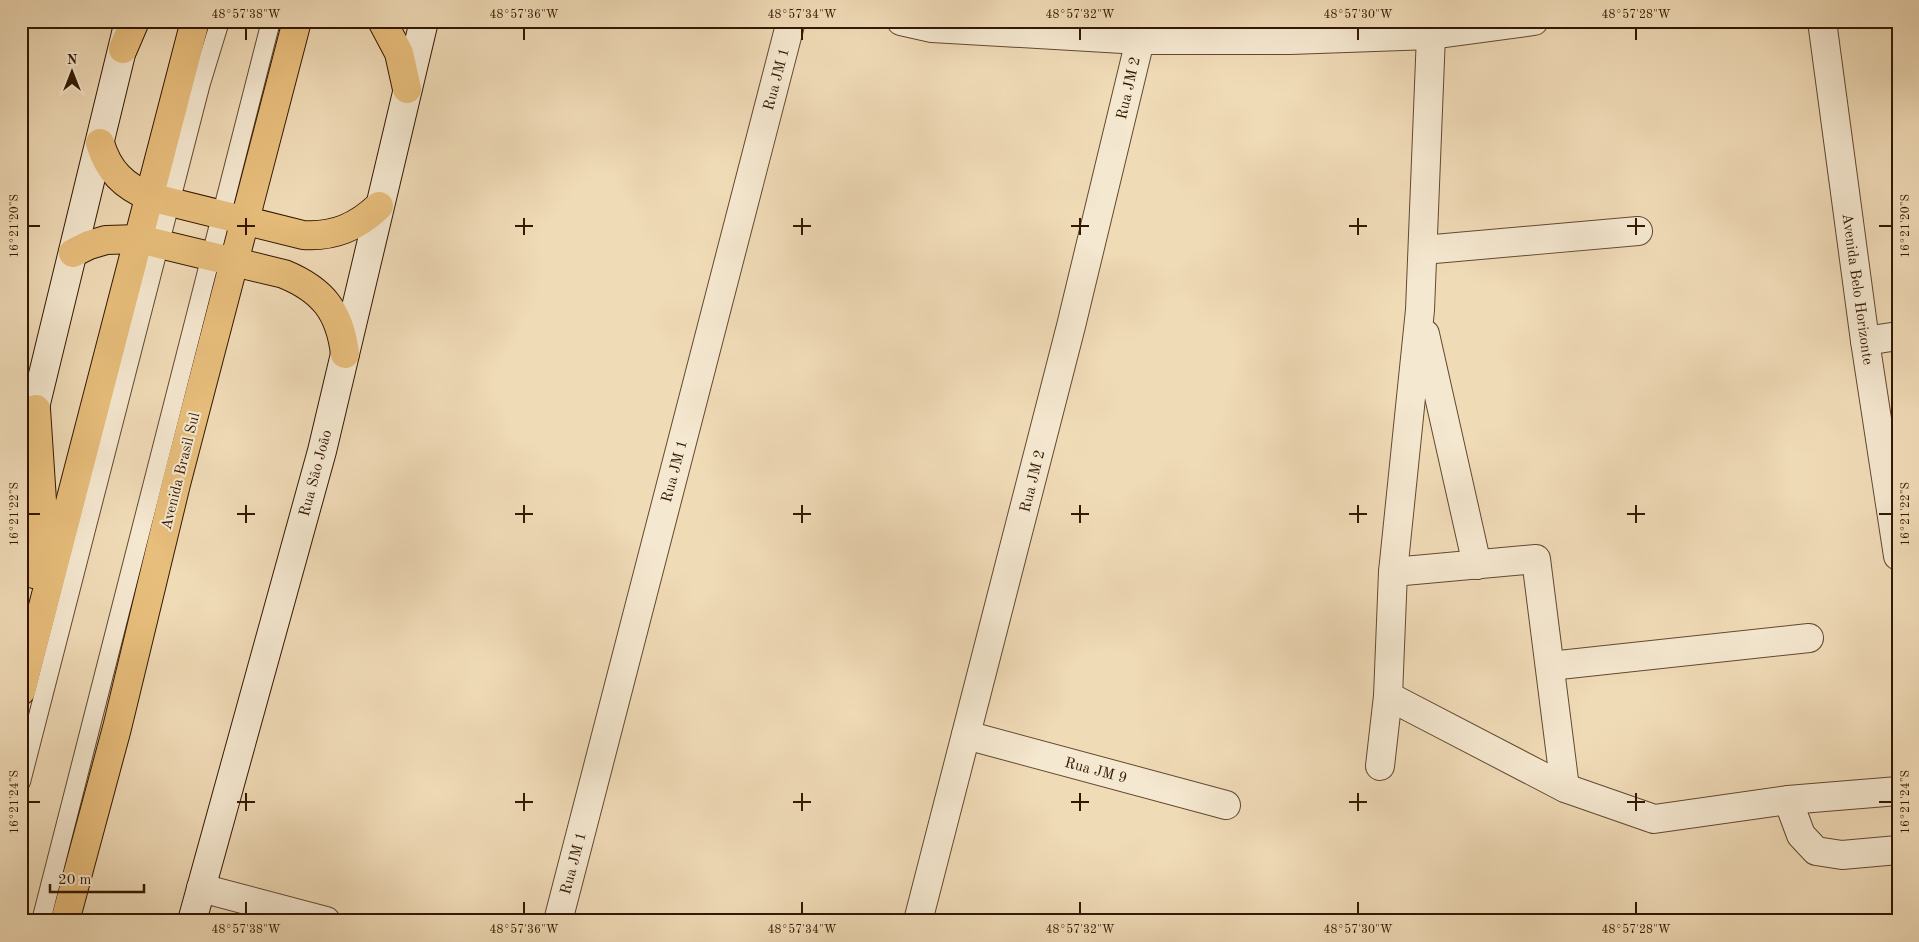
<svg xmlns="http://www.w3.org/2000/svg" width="1919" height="942" viewBox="0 0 1919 942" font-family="'Old Standard TT',serif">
<rect width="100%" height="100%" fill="#f0dbb7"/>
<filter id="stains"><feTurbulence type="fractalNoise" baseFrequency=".004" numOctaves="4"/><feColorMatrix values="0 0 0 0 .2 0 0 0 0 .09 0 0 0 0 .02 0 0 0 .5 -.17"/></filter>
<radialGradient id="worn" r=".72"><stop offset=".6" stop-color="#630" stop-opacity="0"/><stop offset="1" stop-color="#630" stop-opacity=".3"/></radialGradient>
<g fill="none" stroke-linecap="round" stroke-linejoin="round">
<g stroke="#62492e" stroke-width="20">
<g id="lane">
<polyline points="21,782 201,83 220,21"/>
<polyline points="41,921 271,21"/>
</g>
</g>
<g stroke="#62492e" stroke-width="30">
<g id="street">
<polyline points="901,21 932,28 1140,40 1290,40 1431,35 1534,21"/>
<polyline points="1822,21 1865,341 1898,556"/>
<polyline points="1423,250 1638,231"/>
<polyline points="1425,334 1477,565"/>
<polyline points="1865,341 1898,336"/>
<polyline points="1393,572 1536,559 1565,788"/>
<polyline points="1550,666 1809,638"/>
<polyline points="1388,696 1565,788 1654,819 1788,800 1898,791"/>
<polyline points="966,735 1226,805"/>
<polyline points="1380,766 1388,696 1393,572 1420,310 1431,35"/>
<polyline points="1788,800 1801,835 1816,851 1842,855 1898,850"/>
<polyline points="201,888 326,921"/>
<polyline points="558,921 791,21"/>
<polyline points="918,921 1071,326 1140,40"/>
</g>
</g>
<g stroke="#331800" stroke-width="30">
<g id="secondary">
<polyline points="21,465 128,25"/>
<polyline points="192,921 322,451 424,21"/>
</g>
</g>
<g stroke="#331800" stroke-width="30">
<g id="primary">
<polyline points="382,21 399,53 407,89"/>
<polyline points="123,49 135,21"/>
<path d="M100 143C108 171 124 186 150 197L303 235C334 237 357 227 379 206"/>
<path d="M73 253 89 245 106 240 139 239 284 274C323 290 340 312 345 354"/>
<polyline points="34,574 42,536 43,516 36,409"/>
<polyline points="21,691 195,21"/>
<polyline points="65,921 117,728 176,484 297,21"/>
</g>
</g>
<use href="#lane" stroke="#f5e8d0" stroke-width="18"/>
<use href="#street" stroke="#f5e8d0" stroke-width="28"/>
<use href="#secondary" stroke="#f5e8d0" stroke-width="28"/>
<use href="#primary" stroke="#e8be7c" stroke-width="28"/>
</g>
<path fill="none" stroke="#331800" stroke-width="2" d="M246 28V40M524 28V40M802 28V40M1080 28V40M1358 28V40M1636 28V40M246 218V235M524 218V235M802 218V235M1080 218V235M1358 218V235M1636 218V235M28 226H40M237 226H255M515 226H533M793 226H811M1071 226H1089M1349 226H1367M1627 226H1645M1879 226H1892M246 505V523M524 505V523M802 505V523M1080 505V523M1358 505V523M1636 505V523M28 514H40M237 514H255M515 514H533M793 514H811M1071 514H1089M1349 514H1367M1627 514H1645M1879 514H1892M246 793V811M524 793V811M802 793V811M1080 793V811M1358 793V811M1636 793V811M28 802H40M237 802H255M515 802H533M793 802H811M1071 802H1089M1349 802H1367M1627 802H1645M1879 802H1892M246 902V914M524 902V914M802 902V914M1080 902V914M1358 902V914M1636 902V914"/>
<g text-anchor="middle" stroke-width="4" stroke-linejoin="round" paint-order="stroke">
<g font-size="15" fill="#331800" stroke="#f5e8d0">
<text transform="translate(776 79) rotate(-75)" y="5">Rua JM 1</text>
<text transform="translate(1128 88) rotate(-77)" y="5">Rua JM 2</text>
<text transform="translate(1858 289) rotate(82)" y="5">Avenida Belo Horizonte</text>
<text transform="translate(180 471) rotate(-76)" y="5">Avenida Brasil Sul</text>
<text transform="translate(674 471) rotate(-75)" y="5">Rua JM 1</text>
<text transform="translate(315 473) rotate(-75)" y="5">Rua São João</text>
<text transform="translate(1032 481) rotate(-76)" y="5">Rua JM 2</text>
<text transform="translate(1096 770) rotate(15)" y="5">Rua JM 9</text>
<text transform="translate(573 863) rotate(-75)" y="5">Rua JM 1</text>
</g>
</g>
<rect width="1919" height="942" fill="none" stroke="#f0dbb7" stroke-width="55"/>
<g transform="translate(72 72)" stroke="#f5e8d0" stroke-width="4" paint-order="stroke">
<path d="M0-4L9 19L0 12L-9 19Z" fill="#331800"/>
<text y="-8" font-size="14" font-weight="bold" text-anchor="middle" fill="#331800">N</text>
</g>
<path d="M50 884v8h94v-8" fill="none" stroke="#331800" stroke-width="2.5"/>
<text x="58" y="884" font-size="15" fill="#331800" stroke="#f5e8d0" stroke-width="4" paint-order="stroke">20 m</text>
<rect x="28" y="28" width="1864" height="886" fill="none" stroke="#331800" stroke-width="2"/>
<g font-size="12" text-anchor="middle" fill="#331800">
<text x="246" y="18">48°57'38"W</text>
<text x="524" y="18">48°57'36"W</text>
<text x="802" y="18">48°57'34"W</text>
<text x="1080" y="18">48°57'32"W</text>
<text x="1358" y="18">48°57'30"W</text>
<text x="1636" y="18">48°57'28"W</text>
<text transform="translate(14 226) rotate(-90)" y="4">16°21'20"S</text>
<text transform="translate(1905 226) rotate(-90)" y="4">16°21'20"S</text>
<text transform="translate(14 514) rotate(-90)" y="4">16°21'22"S</text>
<text transform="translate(1905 514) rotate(-90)" y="4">16°21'22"S</text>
<text transform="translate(14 802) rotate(-90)" y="4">16°21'24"S</text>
<text transform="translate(1905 802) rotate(-90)" y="4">16°21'24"S</text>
<text x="246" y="933">48°57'38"W</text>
<text x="524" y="933">48°57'36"W</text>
<text x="802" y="933">48°57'34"W</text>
<text x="1080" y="933">48°57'32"W</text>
<text x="1358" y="933">48°57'30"W</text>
<text x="1636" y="933">48°57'28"W</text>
</g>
<rect width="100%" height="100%" filter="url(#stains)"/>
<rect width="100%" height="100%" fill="url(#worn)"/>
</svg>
